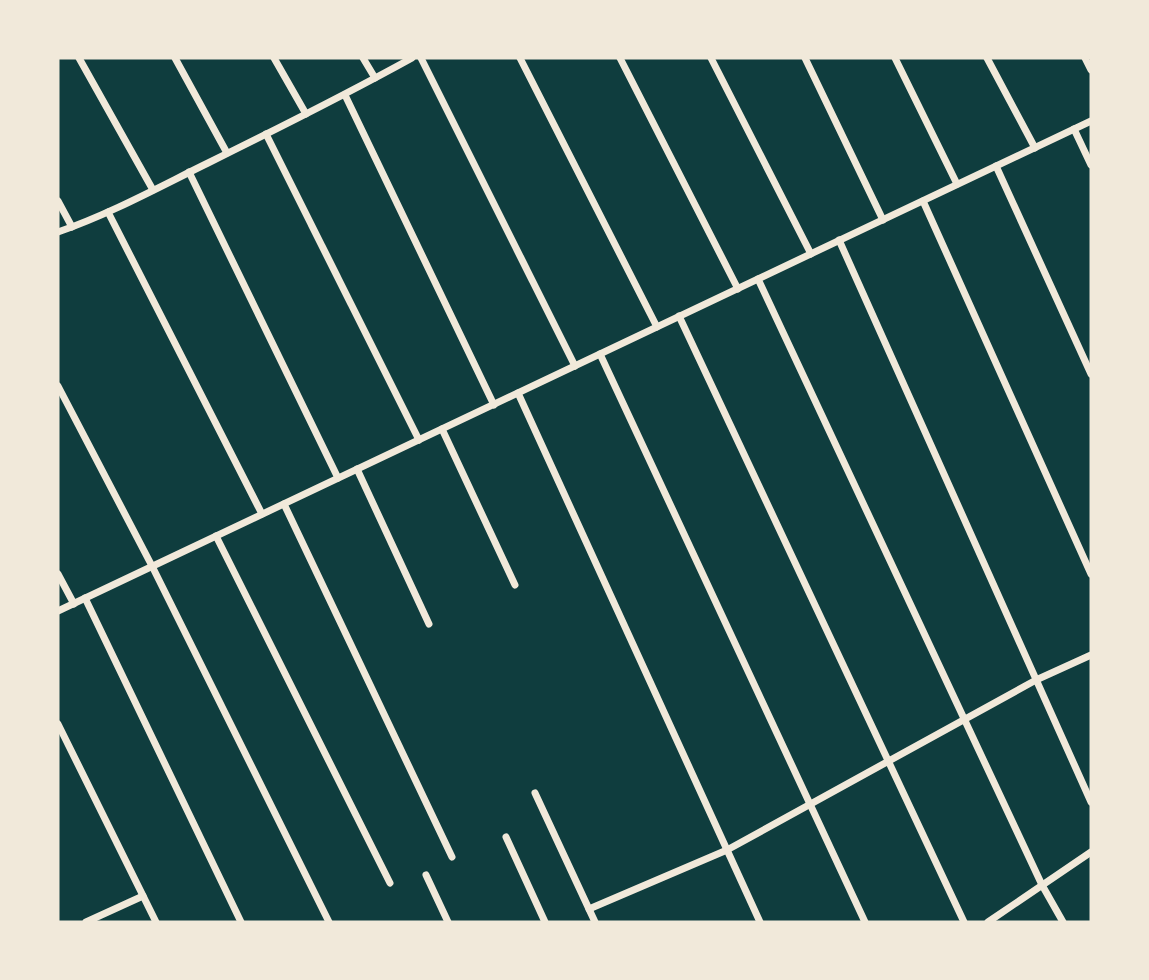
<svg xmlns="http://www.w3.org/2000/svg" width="1149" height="980" viewBox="0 0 1149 980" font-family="'Noto Sans',sans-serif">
<rect width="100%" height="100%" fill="#0f3d3e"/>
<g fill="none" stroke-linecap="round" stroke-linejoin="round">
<g stroke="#f1e9da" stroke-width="7">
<polyline points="79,58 153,190"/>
<polyline points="175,58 227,153"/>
<polyline points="274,58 306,114"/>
<polyline points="363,58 375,78"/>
<polyline points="421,58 575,366"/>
<polyline points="520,58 657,327"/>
<polyline points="620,58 738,289"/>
<polyline points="711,58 811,254"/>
<polyline points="805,58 883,220"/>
<polyline points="895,58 957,184"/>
<polyline points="987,58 1035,148"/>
<polyline points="1085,58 1091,70"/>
<polyline points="345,95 494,405"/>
<polyline points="1074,129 1091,165"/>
<polyline points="266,134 419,440"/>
<polyline points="996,166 1091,374"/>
<polyline points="189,172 338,478"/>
<polyline points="58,201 72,227"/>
<polyline points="923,201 1091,574"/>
<polyline points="108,212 262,514"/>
<path d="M58 232C110 214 159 187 208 163 277 129 345 95 412 58"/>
<polyline points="839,240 1091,802"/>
<polyline points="758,279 1042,885 1063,922"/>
<polyline points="679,316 964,922"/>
<polyline points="600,354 865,922"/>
<polyline points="58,386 152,566 329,922"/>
<polyline points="518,393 760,922"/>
<polyline points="442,429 515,585"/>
<polyline points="357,469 429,624"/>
<polyline points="284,504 452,857"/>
<polyline points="216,536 390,883"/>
<polyline points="58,574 74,604"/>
<polyline points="85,598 241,922"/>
<polyline points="58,611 1091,121"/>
<polyline points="58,724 156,922"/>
<polyline points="535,793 595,922"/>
<polyline points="506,837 545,922"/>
<polyline points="426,875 448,922"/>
<polyline points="589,909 727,850 1036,680 1091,655"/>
<polyline points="86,922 143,896"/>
<polyline points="988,922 1091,852"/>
</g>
</g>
<rect width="1149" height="980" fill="none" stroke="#f1e9da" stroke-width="119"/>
</svg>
